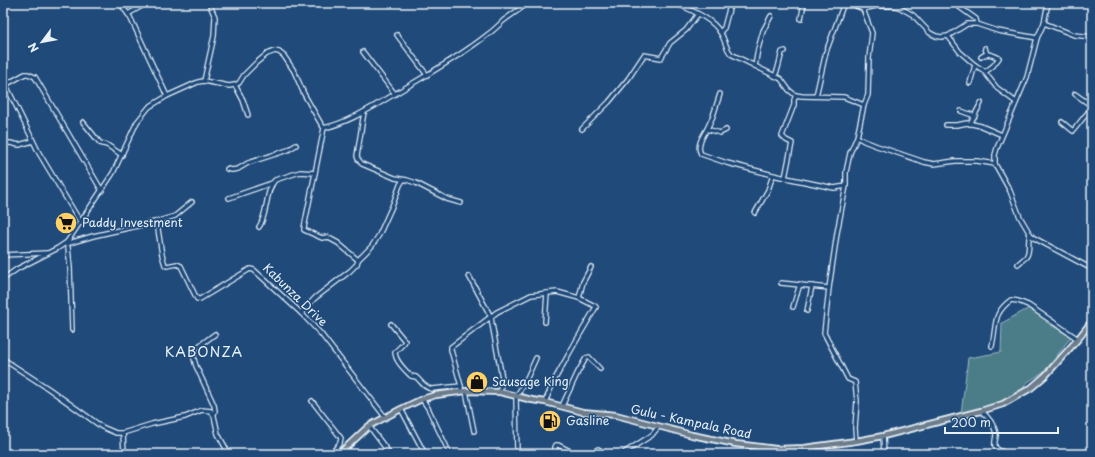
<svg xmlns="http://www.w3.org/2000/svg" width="1095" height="457" viewBox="0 0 1095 457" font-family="'Playpen Sans',sans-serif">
<rect width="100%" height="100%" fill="#1f4a7a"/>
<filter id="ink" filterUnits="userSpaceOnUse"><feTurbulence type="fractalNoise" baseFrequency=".025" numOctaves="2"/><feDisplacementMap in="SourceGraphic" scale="8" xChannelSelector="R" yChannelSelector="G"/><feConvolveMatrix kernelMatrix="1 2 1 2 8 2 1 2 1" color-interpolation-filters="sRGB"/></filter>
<g filter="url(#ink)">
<polygon fill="#4c7d89" stroke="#9ab7c0" points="1029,308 1047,320 1046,322 1071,337 1046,370 1028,382 1020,392 995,404 961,414 968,358 991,354 1001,352 1002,323"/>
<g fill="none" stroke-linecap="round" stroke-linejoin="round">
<g stroke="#e8f1f8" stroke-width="6">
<g id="minor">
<polyline points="120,3 130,17 167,96"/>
<path d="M676 3C690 10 712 18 720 32 725 39 725 47 731 54L781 79 789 90 795 95 802 96 844 97 864 105"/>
<polyline points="854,3 856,6 863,9 876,6 895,6 899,7 913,15 930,33 936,36 941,37 948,36 964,26 967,24 977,24 998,31 1037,38"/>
<polyline points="960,3 958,6 976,19 977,24"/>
<polyline points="982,3 988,5"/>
<polyline points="1048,3 1044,23 1037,38 1027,77 997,148 995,155 995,164 1010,191 1020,217 1030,234 1034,238 1092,269"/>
<polyline points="128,14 142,6 144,3"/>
<polyline points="801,19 804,3"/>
<polyline points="1044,23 1074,35 1092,37"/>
<polyline points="720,32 724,28 729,9 733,3"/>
<polyline points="397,35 427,75"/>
<polyline points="948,36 960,52 975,65 983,70 997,88 1016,102"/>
<polyline points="985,48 987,54"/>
<polyline points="363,52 395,94"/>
<path d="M981 57C987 52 993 55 999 58L993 66 985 72"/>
<polyline points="755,66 758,49 763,31 771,16"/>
<polyline points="775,76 778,68 782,52 785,51"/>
<polyline points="3,79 39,153 81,223"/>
<polyline points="204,81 214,36 215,17 209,3"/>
<polyline points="970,83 975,65"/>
<polyline points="3,85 5,85 25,74 28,74 35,77 102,191"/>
<polyline points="235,85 243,100 248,115"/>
<polyline points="1075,94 1092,106"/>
<polyline points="816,96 826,52 844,3"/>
<polyline points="961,111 975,116"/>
<polyline points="364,112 357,156 358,159 362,164 395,178 407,180 416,183 447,199 461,203"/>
<polyline points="83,122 100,143 107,145 122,155"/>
<polyline points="1062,122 1073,131 1092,107"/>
<polyline points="970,124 981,103"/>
<polyline points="946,125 957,125 967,123 981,126 1002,135"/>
<path d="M324 128C350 122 372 107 395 94 426 75 458 58 487 35 493 31 498 26 503 21 511 15 520 9 528 3"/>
<polyline points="582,129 609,102 628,79 644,55 661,58 670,43 686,30 698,14"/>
<polyline points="707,129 713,116 720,94"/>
<path d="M726 130 720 133 707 129C703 136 696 146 701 154L727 163 777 176 834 188 846 186V172L850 153 857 137 864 105 868 95 869 58 872 33 863 9"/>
<polyline points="857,137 864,141 877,146 924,162 934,164 955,161 977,161 995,164"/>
<polyline points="3,143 10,143 19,145 33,141"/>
<polyline points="227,169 232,170 238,169 248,163 288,150 296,145"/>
<polyline points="785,178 792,143 786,140 782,136 794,105 794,100 796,95"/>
<polyline points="846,186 837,233 829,288 824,333 848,379 855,382 857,401 855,428 856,441"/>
<polyline points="229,198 272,183"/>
<polyline points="755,213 768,190 773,175"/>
<polyline points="155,222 175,216 192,202"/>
<path d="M259 227C268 214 265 191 275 180L300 172 315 173"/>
<polyline points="3,255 47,253"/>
<path d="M1018 264C1020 262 1024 259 1026 257 1031 251 1027 241 1030 234"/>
<polyline points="469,276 491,317 492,324 502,378 500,392"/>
<polyline points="3,279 17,269 58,248 67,242 113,173 137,122 149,107 167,96 198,82 204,81 229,86 235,85 239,83 244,75 256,63 267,54 275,51 279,52 284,56 294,71 304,94 321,124 324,128 304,228 304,230 322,238 327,237 338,243 358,260"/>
<polyline points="781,283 829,288"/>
<polyline points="579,298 583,282 591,267"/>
<polyline points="793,307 800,284"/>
<polyline points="807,311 812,286"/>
<polyline points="301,313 315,298 350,271 357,264 358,260 372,246 379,235 393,204 400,185 403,180"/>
<polyline points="545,322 547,293"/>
<path d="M391 324 405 341 404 343 395 352C395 361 405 370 411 376L416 377C422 382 424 388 432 389L461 386"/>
<polyline points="72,330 70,267 68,247 66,244 93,236 155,222 157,223 162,255 165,265 167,266 177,264 181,266 195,295 197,299 200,299 250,269 254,270 301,313 321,334 372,400 385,417"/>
<path d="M992 346C997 324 992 314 1011 300L1018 301 1028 305 1078 339"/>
<polyline points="3,359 49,389 102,427 116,433 123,433 152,424 185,417 202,410 211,411 214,416 218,434 229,454"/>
<polyline points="461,391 461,386 451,350 451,347 497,312 531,295 557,292 579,298 595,306 596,307 575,343 555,379 545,402"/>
<polyline points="466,391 474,431"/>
<polyline points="422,399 428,408 450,454"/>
<polyline points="312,401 341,438 340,443 331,454"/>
<polyline points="562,406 578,372 586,358 589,357 600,369"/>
<polyline points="401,409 425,454"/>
<path d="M981 411C988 416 995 426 996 435 996 439 993 444 996 448 999 451 1004 452 1007 454"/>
<polyline points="214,414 215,411 214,405 196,366 194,359 194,355 195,350 199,346 215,334"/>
<polyline points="369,426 390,454"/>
<polyline points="123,433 124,454"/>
<polyline points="883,436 884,454"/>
<path d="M517 454 516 396C525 385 530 371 536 358"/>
<polyline points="555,454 555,447 556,445 558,445 568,450"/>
<polyline points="591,454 598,449 600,450 602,454"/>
<polyline points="622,454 652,435 659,426"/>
</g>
</g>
<g stroke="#e8f1f8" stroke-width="8">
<polyline id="major" points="339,454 369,426 401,409 422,399 436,395 466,391 500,392 532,400 545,402 583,412 616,415 692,435 736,444 776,449 804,448 856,441 883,436 981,411 1003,404 1031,388 1046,375 1078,339 1092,321"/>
</g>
<use href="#minor" stroke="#1f4a7a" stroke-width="3.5"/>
<use href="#major" stroke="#6d7d8c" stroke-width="4.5"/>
</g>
</g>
<defs>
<g id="supermarket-disc" transform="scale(1.15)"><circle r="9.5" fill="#ffd166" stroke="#1f4a7a"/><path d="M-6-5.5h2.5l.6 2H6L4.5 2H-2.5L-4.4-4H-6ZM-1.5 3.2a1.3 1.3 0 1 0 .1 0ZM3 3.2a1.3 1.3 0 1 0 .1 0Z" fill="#111"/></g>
<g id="shop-disc" transform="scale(1.15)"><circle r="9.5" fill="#ffd166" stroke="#1f4a7a"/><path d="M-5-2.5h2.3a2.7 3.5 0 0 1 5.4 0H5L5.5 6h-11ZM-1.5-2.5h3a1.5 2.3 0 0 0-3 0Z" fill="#111"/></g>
<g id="fuel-disc" transform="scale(1.15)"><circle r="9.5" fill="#ffd166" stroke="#1f4a7a"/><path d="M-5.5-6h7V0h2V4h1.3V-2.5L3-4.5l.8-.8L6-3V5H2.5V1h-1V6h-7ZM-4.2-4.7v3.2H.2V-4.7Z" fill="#111"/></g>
</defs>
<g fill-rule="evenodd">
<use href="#supermarket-disc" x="66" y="223"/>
<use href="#shop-disc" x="477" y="382"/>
<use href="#fuel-disc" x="550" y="421"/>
</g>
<g text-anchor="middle" stroke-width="3" stroke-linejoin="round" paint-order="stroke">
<g font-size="12" fill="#e8f1f8" stroke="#1f4a7a" text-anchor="start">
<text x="82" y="227">Paddy Investment</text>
<text x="492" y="386">Sausage King</text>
<text x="566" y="425">Gasline</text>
</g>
<g font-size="12" fill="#e8f1f8" stroke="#1f4a7a">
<text transform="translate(295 295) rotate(44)" y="4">Kabunza Drive</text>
<text transform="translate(691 422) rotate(12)" y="4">Gulu - Kampala Road</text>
</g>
<g font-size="14" letter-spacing="1" fill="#e8f1f8" stroke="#1f4a7a">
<text x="204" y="357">KABONZA</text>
</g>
</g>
<rect width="1095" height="457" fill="none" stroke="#1f4a7a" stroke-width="16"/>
<rect x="8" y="8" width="1079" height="441" fill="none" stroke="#e8f1f8" stroke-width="1.5" filter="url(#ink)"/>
<g transform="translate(42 42) rotate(238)" stroke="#1f4a7a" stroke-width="3" paint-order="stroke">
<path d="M0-3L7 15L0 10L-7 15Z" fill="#e8f1f8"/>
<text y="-6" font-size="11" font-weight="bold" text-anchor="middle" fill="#e8f1f8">N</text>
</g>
<path d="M945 427v6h113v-6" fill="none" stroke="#e8f1f8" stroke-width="2"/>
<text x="951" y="427" font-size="12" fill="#e8f1f8" stroke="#1f4a7a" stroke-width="3" paint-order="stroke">200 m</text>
</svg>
